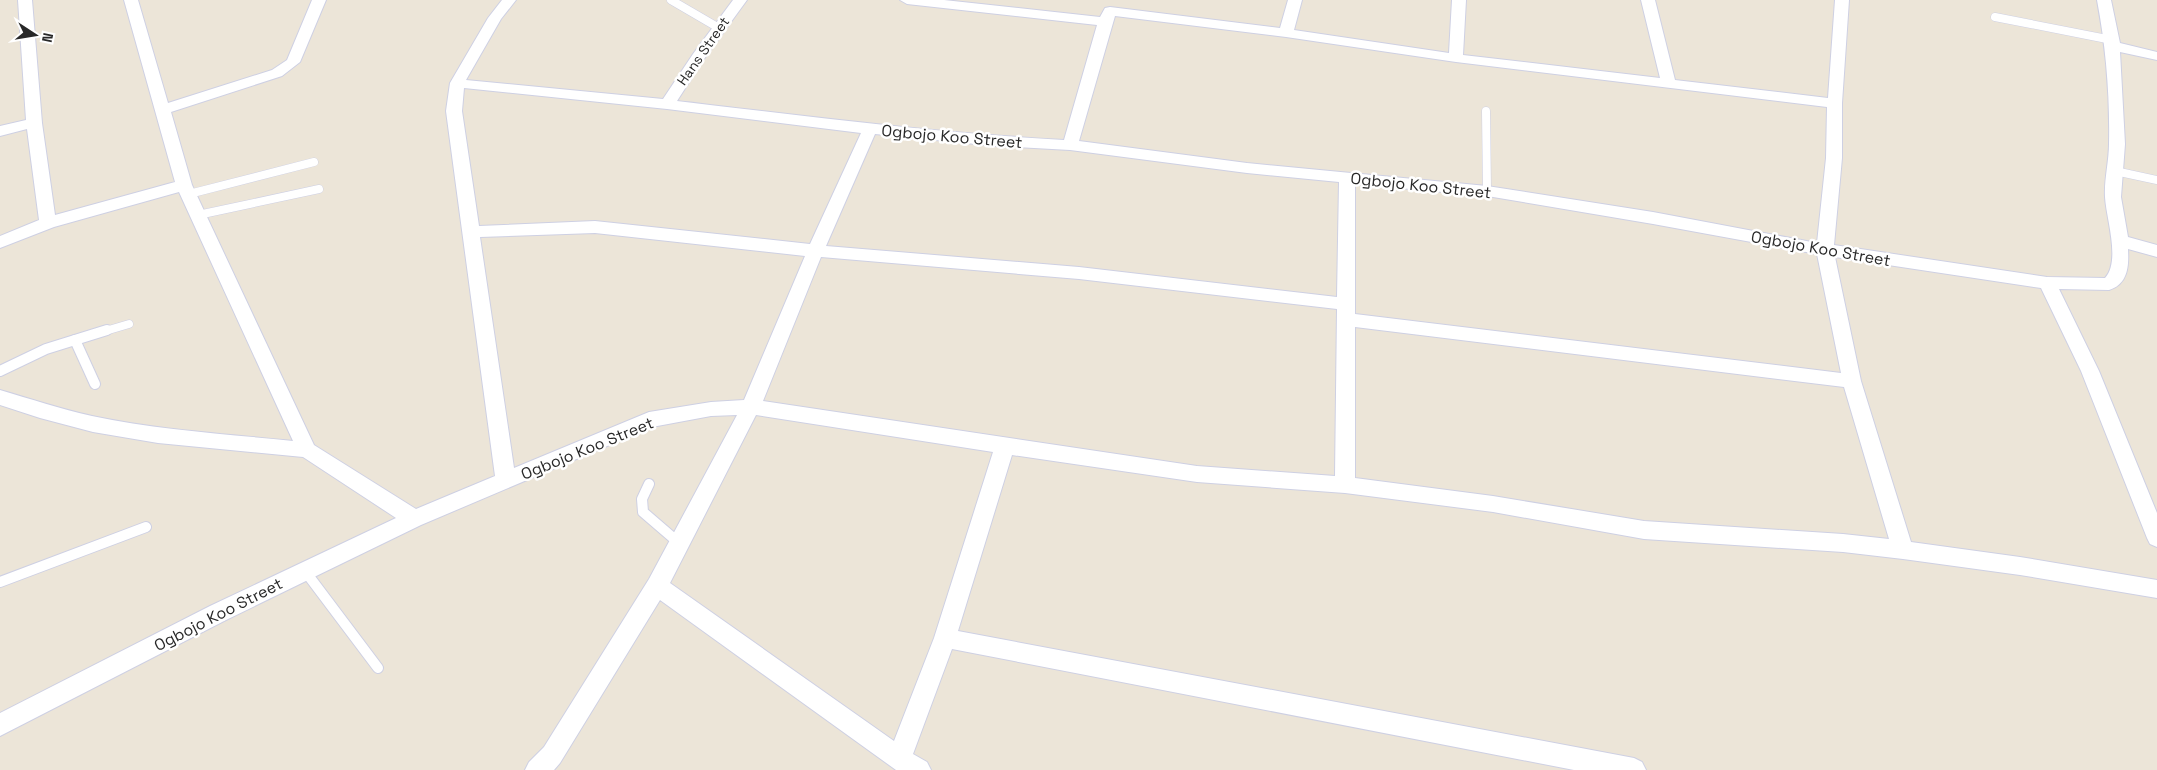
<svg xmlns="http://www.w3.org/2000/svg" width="2157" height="770" viewBox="0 0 2157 770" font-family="'Space Grotesk',sans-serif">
<rect width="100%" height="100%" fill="#ece5d8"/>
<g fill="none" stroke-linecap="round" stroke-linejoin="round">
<g stroke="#ced0e3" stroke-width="9">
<g id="lane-far1">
<polyline points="671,0 719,28"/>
<polyline points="1995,17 2112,40"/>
<polyline points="1486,111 1487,191"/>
<polyline points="2115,171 2157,180"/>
<polyline points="189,194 314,162"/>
<polyline points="198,215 319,189"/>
<polyline points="102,332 129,324"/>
</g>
</g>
<g stroke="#ced0e3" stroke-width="12">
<g id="lane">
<polyline points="75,340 95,384"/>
<polyline points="0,371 46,349 107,330"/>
<polyline points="649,484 642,499 643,512 679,543"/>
<polyline points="305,571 378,668"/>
<polyline points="0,582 146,527"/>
</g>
</g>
<g stroke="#ced0e3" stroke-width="2">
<path id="street" d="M18 0H32L42 123 55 215 175 182 124 0H138L168 103 272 70 287 60 312 0H326L300 62 282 76 171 112 192 185 314 445 416 509 495 476 446 111 450 83 488 18 502 0H516L501 19 466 80 663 99 693 54 733 0H747L704 59 677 101C805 116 934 133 1064 140L1097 25 907 4 900 0H944L1100 17 1105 8 1110 7 1280 28 1288 0H1302L1294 30 1449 53 1452 0H1466L1463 55 1660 78 1641 0H1655L1675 80 1828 98 1835 0H1849L1842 103V158L1834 245 2047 277 2105 278C2121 261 2106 218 2105 197 2104 180 2109 161 2109 144 2110 96 2106 47 2097 0H2111L2120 43 2157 52V60L2120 52 2125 144 2121 197 2128 237 2157 245V257L2128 249C2129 266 2128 284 2109 290L2059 289 2099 371 2157 513V547L2150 544 2147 538 2081 371 2041 288 1835 257 1861 381 1911 542 2020 557 2157 580V598L2020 575 1903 559 1843 552 1644 539 1493 512 1345 493 1197 482 1012 455 958 631 1634 758 1642 762 1646 770H1574L952 649 913 754 927 762 931 770H896L660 600 560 763 554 770H525L529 762 544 747 649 579 737 415 711 416 652 427 421 525 226 620 0 736V713L210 606 396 518 303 457 158 443 93 432 40 418 0 405V390C31 399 60 409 92 416 158 430 226 434 293 441L179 192 54 227 0 248V236L39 220 27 129 0 136V126L26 120ZM1115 16 1286 37 1456 62 1827 107 1826 158 1817 243 1653 212 1487 186 1247 163 1079 141ZM464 88 667 109 861 133 810 244 595 221 479 226 462 111ZM875 134 996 146 1070 150 1247 173 1339 182 1337 297 1079 267 826 246ZM1355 184 1487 196 1653 224 1817 254 1841 373 1355 314ZM595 233 805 256 744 400 711 402 649 412 514 468 480 237ZM821 257 1079 279 1337 309 1335 476 1197 466 763 401ZM1355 327 1844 387 1889 539 1843 534 1644 521 1493 496 1355 478ZM756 415 993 452 934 638 894 741 670 583Z"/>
</g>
<use href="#lane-far1" stroke="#fff" stroke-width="8"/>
<use href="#lane" stroke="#fff" stroke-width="10"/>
<use href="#street" fill="#fff" fill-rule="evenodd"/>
</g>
<g text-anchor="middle" stroke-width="5" stroke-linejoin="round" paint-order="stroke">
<g font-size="14" fill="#282828" stroke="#fff">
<text transform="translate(703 51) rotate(-55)" y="5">Hans Street</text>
</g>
<g font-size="16" fill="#282828" stroke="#fff">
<text transform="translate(952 136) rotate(5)" y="6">Ogbojo Koo Street</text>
<text transform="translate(1421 185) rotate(6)" y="6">Ogbojo Koo Street</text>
<text transform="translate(1821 248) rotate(10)" y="6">Ogbojo Koo Street</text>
<text transform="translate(587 448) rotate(-22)" y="6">Ogbojo Koo Street</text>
<text transform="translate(218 614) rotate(-27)" y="6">Ogbojo Koo Street</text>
</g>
</g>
<g transform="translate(35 35) rotate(102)" stroke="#ffffff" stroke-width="4" paint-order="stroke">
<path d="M0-4L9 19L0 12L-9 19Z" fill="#282828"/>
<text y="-8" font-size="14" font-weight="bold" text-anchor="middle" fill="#282828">N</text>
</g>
</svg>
